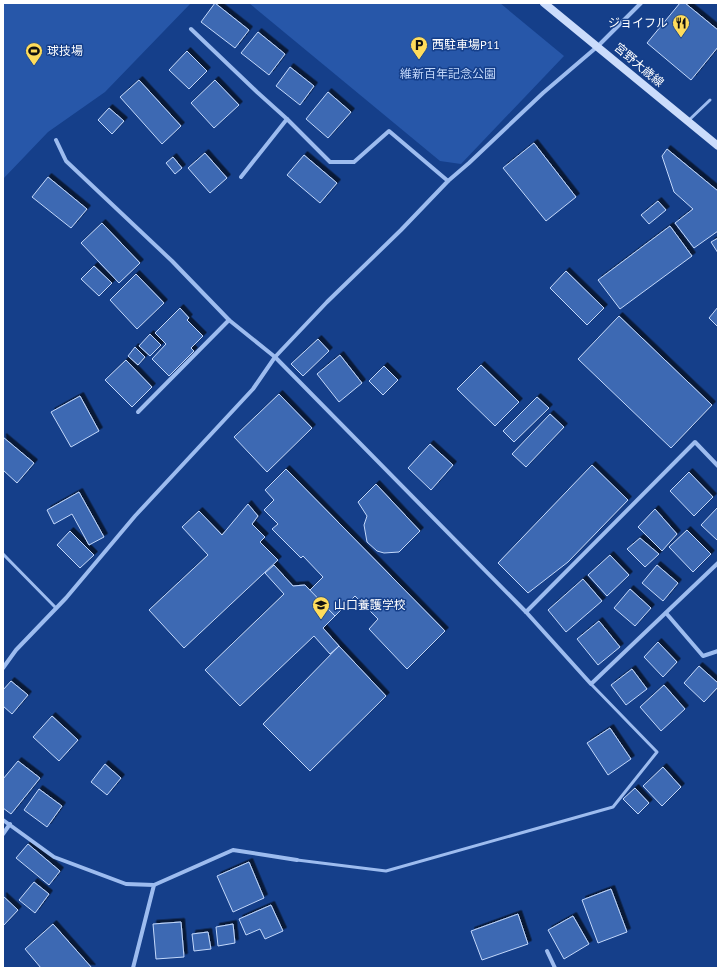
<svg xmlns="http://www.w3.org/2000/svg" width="721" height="971" viewBox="0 0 721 971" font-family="'PT Sans','Noto Sans JP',sans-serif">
<defs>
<filter id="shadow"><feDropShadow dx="3.5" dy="-3.5" stdDeviation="0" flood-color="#0009"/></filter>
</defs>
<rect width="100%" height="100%" fill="#153f8a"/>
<g fill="#2757a9">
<polygon points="3,3 191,3 105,92 48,132 3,179"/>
<polygon points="249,3 500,3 564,56 461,164 440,161"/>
</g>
<g fill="#3d69b3" stroke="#c3d8fb" filter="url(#shadow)">
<polygon points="215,3 249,30 235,48 201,22"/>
<polygon points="680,3 685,3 718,30 718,47 691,80 647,43"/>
<polygon points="258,32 285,54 269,75 241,53"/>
<polygon points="187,51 207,71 189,89 169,70"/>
<polygon points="290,67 314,86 300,105 276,86"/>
<polygon points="139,80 181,126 162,144 120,97"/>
<polygon points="215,80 239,105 214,128 191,103"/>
<polygon points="328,92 351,112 328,138 306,119"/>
<polygon points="109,108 124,121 112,134 98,120"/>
<polygon points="534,143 576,197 546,221 503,168"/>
<polygon points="667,149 718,191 718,231 694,248 675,223 693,209 674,192 662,156"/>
<polygon points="205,153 227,178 210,193 188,168"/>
<polygon points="304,155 337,183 320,203 287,175"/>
<polygon points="173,157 182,168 175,174 166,163"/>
<polygon points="48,177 87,209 71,228 32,197"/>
<polygon points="658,201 666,210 649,224 641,215"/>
<polygon points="102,223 140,263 119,283 81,243"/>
<polygon points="670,226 692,256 620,309 598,280"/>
<polygon points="718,238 718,253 711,242"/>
<polygon points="94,266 112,283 99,296 81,279"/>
<polygon points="566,271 604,308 587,325 550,288"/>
<polygon points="136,274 164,303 137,329 110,300"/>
<polygon points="718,307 718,327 709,318"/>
<polygon points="180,308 189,318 187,320 203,336 191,348 194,351 169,376 152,359 166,344 155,333"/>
<polygon points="619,316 712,405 671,448 578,359"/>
<polygon points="150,334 161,345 150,356 139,346"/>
<polygon points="318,339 329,351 303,376 291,364"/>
<polygon points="135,347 145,357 138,365 128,356"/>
<polygon points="340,355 362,383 339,402 317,374"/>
<polygon points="126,360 152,387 132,407 105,380"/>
<polygon points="481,365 519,402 495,426 457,389"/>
<polygon points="384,366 398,380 383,395 369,381"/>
<polygon points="279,394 312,428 267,472 234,437"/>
<polygon points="80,396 99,431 71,447 51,412"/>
<polygon points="537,397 549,408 514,442 503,431"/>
<polygon points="550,414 564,427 526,467 512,454"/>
<polygon points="3,437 34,463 17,483 3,470"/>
<polygon points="430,444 453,465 431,490 408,468"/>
<polygon points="592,465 628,500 568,562 528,593 498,563"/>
<polygon points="286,469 445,631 407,669 369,629 378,619 355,596 335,616 309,591 323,577 303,556 301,558 272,529 278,524 264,510 274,500 265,490"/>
<polygon points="689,472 713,497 694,516 670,491"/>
<polygon points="376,484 420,531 399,552 384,553 377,551 367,542 364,525 367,516 358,502"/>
<polygon points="79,492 104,537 89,545 72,514 54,524 47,510"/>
<polygon points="248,504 258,516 252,524 265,537 260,542 278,560 184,648 149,610 208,555 182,527 199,511 222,535"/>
<polygon points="718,507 718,538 717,540 701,525"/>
<polygon points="655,509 677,534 662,551 638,527"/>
<polygon points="687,530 711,554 693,572 669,547"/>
<polygon points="70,531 94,555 80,568 57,545"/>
<polygon points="640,538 659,554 645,567 627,549"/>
<polygon points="610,555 629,575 607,596 588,575"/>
<polygon points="274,565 293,586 305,585 335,616 323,628 339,646 330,654 314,636 240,706 205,670 284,594 265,573"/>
<polygon points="657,565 678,583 663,601 642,583"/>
<polygon points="583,579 602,601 566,632 548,610"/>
<polygon points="630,589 651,608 635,626 614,608"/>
<polygon points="599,621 620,647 598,665 577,639"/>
<polygon points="658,642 677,662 663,677 644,657"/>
<polygon points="339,646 386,696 310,771 263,724"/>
<polygon points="699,666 718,683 718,687 704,702 684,683"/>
<polygon points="632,669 647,689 626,705 611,685"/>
<polygon points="11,681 28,695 12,714 3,706 3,690"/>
<polygon points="664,685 685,709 661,731 640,707"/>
<polygon points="52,716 78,740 59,761 33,737"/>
<polygon points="610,728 631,759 608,775 587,743"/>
<polygon points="18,761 40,778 11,814 3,808 3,779"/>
<polygon points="105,764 121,778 107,795 91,782"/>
<polygon points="663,767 681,787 662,806 643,786"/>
<polygon points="635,788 649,803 638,814 623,799"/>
<polygon points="39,789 62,806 47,827 24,810"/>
<polygon points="28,844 60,871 49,885 16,858"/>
<polygon points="249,862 264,898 233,912 217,876"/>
<polygon points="34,882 49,894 35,913 19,900"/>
<polygon points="611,889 627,932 598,943 582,900"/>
<polygon points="3,896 18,910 3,926"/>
<polygon points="271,905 283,931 265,939 260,929 246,935 239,919"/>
<polygon points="518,914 528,944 482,960 471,931"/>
<polygon points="573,916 589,944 564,959 548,930"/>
<polygon points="181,922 184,957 156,959 153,924"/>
<polygon points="53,924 92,968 41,968 25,949"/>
<polygon points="233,924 235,943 218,946 216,927"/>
<polygon points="208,932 211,949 194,951 192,934"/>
</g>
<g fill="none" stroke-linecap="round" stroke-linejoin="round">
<g stroke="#9dbcef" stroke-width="3">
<polyline points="688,121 710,100"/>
<polyline points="3,554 56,608"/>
<polyline points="297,860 386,871 613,807 657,752 591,684"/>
</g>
<g stroke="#9dbcef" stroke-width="4">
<polyline points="191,29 257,92 287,119"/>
<polyline points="56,140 66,161 172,261 229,320 275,357 526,612 591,684 718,563"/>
<polyline points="241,177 287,119 330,162 354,162 389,131 448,181"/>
<polyline points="138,412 229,320"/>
<polyline points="526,612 695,442 718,466"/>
<polyline points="666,613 703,656 718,651"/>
<polyline points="3,668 16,650 66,598 135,516 253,389 275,357 327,302 401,230 448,181 469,163 543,93 598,46 641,3"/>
<polyline points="3,820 54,857 126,884 154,885 133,968"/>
<polyline points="3,834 10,824"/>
<polyline points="154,885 233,850 297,860"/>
<polyline points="547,951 555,968"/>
</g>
<polyline stroke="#cbdcfb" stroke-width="8" points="544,3 718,146"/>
</g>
<defs>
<g id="restaurant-pin" transform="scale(0.9)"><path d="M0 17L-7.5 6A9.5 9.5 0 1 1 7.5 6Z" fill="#ffdc5b" stroke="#153f8a"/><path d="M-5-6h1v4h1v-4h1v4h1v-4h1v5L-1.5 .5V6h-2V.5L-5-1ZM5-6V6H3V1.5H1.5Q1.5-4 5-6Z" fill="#111"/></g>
<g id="parking-pin" transform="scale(0.9)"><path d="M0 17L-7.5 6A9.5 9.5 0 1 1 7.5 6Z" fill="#ffdc5b" stroke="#153f8a"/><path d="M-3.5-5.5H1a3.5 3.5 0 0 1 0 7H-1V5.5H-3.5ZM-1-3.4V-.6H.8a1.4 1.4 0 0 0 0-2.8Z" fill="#111"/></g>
<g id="stadium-pin" transform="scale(0.9)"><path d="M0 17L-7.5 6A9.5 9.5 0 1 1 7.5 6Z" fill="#ffdc5b" stroke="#153f8a"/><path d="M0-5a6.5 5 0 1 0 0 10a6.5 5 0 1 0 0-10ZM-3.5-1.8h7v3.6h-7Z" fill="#111"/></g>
<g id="school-pin" transform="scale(0.9)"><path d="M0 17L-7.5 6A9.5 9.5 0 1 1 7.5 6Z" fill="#ffdc5b" stroke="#153f8a"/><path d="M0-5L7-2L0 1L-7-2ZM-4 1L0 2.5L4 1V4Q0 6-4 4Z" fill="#111"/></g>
</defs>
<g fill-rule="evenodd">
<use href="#restaurant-pin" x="681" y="23"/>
<use href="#parking-pin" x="419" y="45"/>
<use href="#stadium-pin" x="34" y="51"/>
<use href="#school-pin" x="321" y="605"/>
</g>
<g text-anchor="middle" stroke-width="3" stroke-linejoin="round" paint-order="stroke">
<g font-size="12" fill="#fff" stroke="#153f8a" text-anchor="start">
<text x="668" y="27" text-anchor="end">ジョイフル</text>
<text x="432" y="49">西駐車場P11</text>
<text x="47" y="55">球技場</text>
<text x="334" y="609">山口養護学校</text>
</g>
<g font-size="12" fill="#fff" stroke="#153f8a">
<text transform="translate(639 65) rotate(40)" y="4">宮野大歳線</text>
</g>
<g font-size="12" fill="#c3d8fb" stroke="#153f8a">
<text x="448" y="78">維新百年記念公園</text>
</g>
</g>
<rect width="721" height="971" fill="none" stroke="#ffffff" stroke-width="8"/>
</svg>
